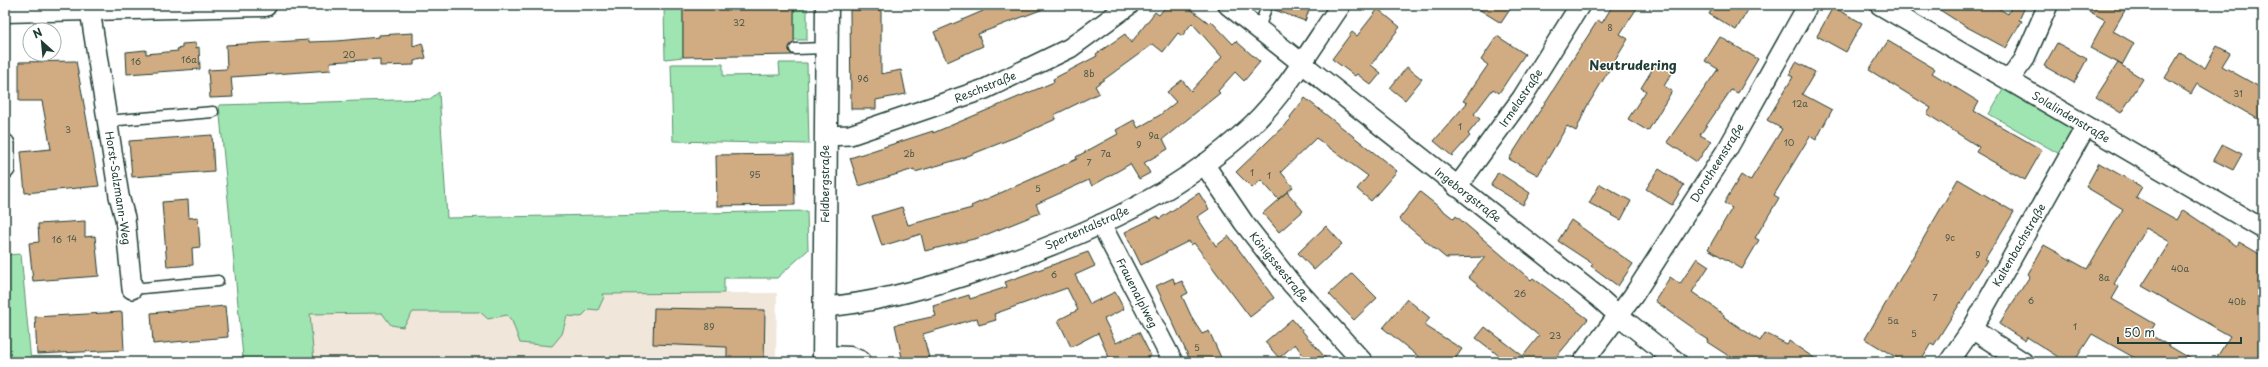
<svg xmlns="http://www.w3.org/2000/svg" width="2268" height="367" viewBox="0 0 2268 367" font-family="'Playpen Sans',sans-serif">
<rect width="100%" height="100%" fill="#fff"/>
<filter id="ink" filterUnits="userSpaceOnUse"><feTurbulence type="fractalNoise" baseFrequency=".025" numOctaves="2"/><feDisplacementMap in="SourceGraphic" scale="8" xChannelSelector="R" yChannelSelector="G"/><feConvolveMatrix kernelMatrix="1 2 1 2 8 2 1 2 1" color-interpolation-filters="sRGB"/></filter>
<g filter="url(#ink)">
<polygon fill="#f1e6da" points="644,293 777,293 776,362 303,362 299,300"/>
<g fill="#9fe5b1" stroke="#5f9172">
<polygon points="664,5 683,5 683,57 665,59"/>
<rect x="794" y="5" width="13" height="35"/>
<polygon points="779,63 807,63 809,144 673,141 671,64 723,64 723,76 780,75"/>
<polygon points="2004,88 2078,129 2063,156 1989,114"/>
<polygon points="439,92 447,218 807,211 808,250 777,278 724,278 724,293 603,294 604,297 598,310 589,309 581,317 567,316 562,334 552,346 520,343 512,321 507,315 488,319 480,312 413,312 403,327 391,325 382,313 310,314 314,362 162,362 243,357 219,105 430,99"/>
<polygon points="21,254 31,362 5,362 5,255"/>
</g>
<g fill="#d1ac83" stroke="#1f3d34">
<polygon points="683,5 794,5 794,43 789,49 790,53 794,55 683,57"/>
<polygon points="980,5 1051,5 1051,6 978,34 983,46 947,62 934,32 983,11"/>
<polygon points="1167,5 1185,5 1209,23 1211,21 1233,44 1236,41 1260,62 1244,81 1235,72 1218,91 1220,93 1163,139 1168,149 1144,163 1150,173 1139,179 1130,164 1092,186 1089,180 1036,204 1040,213 978,238 925,251 921,234 882,246 872,216 902,207 908,225 972,208 971,206 1077,159 1076,157 1118,134 1116,130 1134,120 1138,128 1160,115 1176,102 1167,92 1182,80 1191,91 1222,57 1192,23 1182,36 1178,33 1163,52 1153,44 1095,86 1099,93 1054,115 1056,119 1023,134 960,159 915,172 914,169 859,186 850,158 933,131 933,133 1054,82 1053,79 1097,56 1096,54 1125,34 1131,43 1155,12 1159,15"/>
<polygon points="1273,5 1305,5 1304,8 1309,10 1305,21 1272,9"/>
<polygon points="1472,5 1513,5 1501,23"/>
<polygon points="1613,5 1639,5 1620,34 1628,39 1586,108 1576,131 1567,126 1538,175 1509,159 1598,20 1602,23"/>
<polygon points="1714,5 1751,5 1736,30 1709,14"/>
<polygon points="1932,5 1993,5 2008,14 2012,5 2026,5 2019,20 2022,21 2006,48 1965,26"/>
<polygon points="2078,5 2128,5 2113,31 2134,43 2122,65 2090,48 2105,20"/>
<polygon points="1833,7 1862,23 1846,52 1817,36"/>
<polygon points="1378,9 1400,27 1371,65 1381,73 1371,85 1357,74 1355,76 1332,59 1352,32 1357,36"/>
<polygon points="850,10 881,10 881,74 901,70 906,94 876,100 876,109 851,109"/>
<polygon points="413,33 413,46 422,43 426,58 414,61 414,65 380,66 380,59 330,62 331,70 231,77 233,97 210,98 208,70 227,69 226,45 309,40 309,42 337,41 379,37 379,35"/>
<polygon points="1497,36 1525,54 1499,93 1493,89 1474,114 1480,119 1468,134 1470,136 1452,156 1434,141 1467,103 1463,101 1488,65 1481,60"/>
<polygon points="1720,37 1758,59 1738,93 1731,90 1700,135 1711,141 1697,162 1667,142 1718,69 1705,61"/>
<polygon points="1888,41 1935,69 1932,73 1979,102 1974,111 2042,150 2025,180 1976,152 1979,147 1927,114 1931,108 1869,70"/>
<polygon points="196,43 196,48 199,47 200,69 127,74 126,52 146,50 146,54 178,51 177,49 182,48 182,44"/>
<polygon points="2057,43 2087,59 2074,83 2044,66"/>
<polygon points="2217,46 2230,53 2222,66 2263,89 2263,122 2197,84 2191,94 2165,78 2180,53 2205,68"/>
<polygon points="1658,60 1674,70 1664,86 1672,91 1648,131 1628,119 1646,91 1641,88"/>
<polygon points="76,61 99,186 25,193 21,152 51,149 42,101 19,101 19,62"/>
<polygon points="1796,62 1815,72 1802,94 1832,110 1816,140 1810,136 1774,195 1779,198 1755,238 1759,240 1742,269 1708,249 1732,208 1724,203 1741,175 1750,181 1782,129 1767,120 1793,77 1789,75"/>
<polygon points="2118,63 2143,79 2121,113 2096,97"/>
<polygon points="1407,67 1422,79 1405,100 1390,88"/>
<polygon points="1305,98 1397,171 1371,201 1357,189 1368,176 1316,138 1281,172 1293,187 1278,199 1261,180 1252,188 1236,172 1291,119 1290,117"/>
<polygon points="212,135 214,171 132,177 129,141"/>
<polygon points="2222,144 2242,154 2233,170 2213,160"/>
<polygon points="794,154 795,205 717,206 716,155"/>
<polygon points="2099,163 2142,187 2136,197 2177,220 2183,210 2237,246 2239,242 2263,256 2263,362 2214,362 2230,336 2142,286 2170,242 2146,228 2114,284 2119,287 2112,299 2155,324 2149,334 2196,362 2142,362 2092,334 2074,362 2066,362 2027,337 2025,341 1999,324 2030,276 2028,274 2044,245 2087,269 2123,209 2086,187"/>
<polygon points="1659,169 1684,185 1672,205 1646,189"/>
<polygon points="1498,172 1530,193 1523,205 1491,185"/>
<polygon points="1958,179 2014,212 1985,259 1987,260 1934,345 1931,343 1920,362 1904,362 1865,339"/>
<polygon points="1600,184 1631,201 1621,220 1589,203"/>
<polygon points="1287,192 1303,211 1279,232 1263,213"/>
<polygon points="1420,192 1454,219 1456,216 1531,280 1533,278 1588,319 1552,362 1507,362 1476,338 1485,327 1523,356 1539,336 1468,277 1485,257 1446,258 1399,219"/>
<polygon points="1199,193 1209,209 1197,217 1216,246 1229,236 1274,298 1250,317 1194,243 1191,245 1189,241 1141,265 1125,232 1158,216 1159,219"/>
<polygon points="188,200 189,218 198,217 200,247 192,248 193,265 167,267 162,202"/>
<polygon points="1571,220 1633,264 1618,286 1591,266 1593,264 1558,241"/>
<polygon points="85,221 85,237 95,236 99,276 33,281 29,243 39,242 38,224"/>
<polygon points="1326,226 1342,244 1314,270 1298,253"/>
<polygon points="1088,252 1095,266 1075,275 1090,304 1115,292 1124,309 1104,319 1116,343 1139,332 1151,356 1138,362 1111,362 1098,333 1071,347 1058,320 1078,310 1067,288 994,314 996,320 979,325 977,318 923,334 929,358 903,362 895,325 936,316 933,306 969,295 970,299 1007,287 1005,282"/>
<polygon points="1697,258 1709,266 1692,292 1711,305 1724,315 1724,317 1760,341 1765,333 1787,344 1789,341 1820,362 1738,362 1707,342 1708,340 1695,332 1696,330 1655,301 1670,277 1680,284"/>
<polygon points="1352,273 1377,298 1354,320 1329,294"/>
<polygon points="1173,278 1175,284 1182,281 1188,293 1182,296 1193,320 1202,334 1209,331 1223,362 1191,362 1156,286"/>
<polygon points="1407,299 1430,318 1424,325 1462,349 1453,362 1425,362 1383,328"/>
<polygon points="225,306 228,337 153,344 151,313"/>
<polygon points="654,308 765,310 764,362 727,362 727,347 653,344"/>
<polygon points="122,312 124,350 37,354 35,317"/>
<polygon points="1292,319 1329,362 1308,362 1295,344 1279,358 1265,342"/>
</g>
<g fill="none" stroke-linecap="round" stroke-linejoin="round">
<g stroke="#1f3d34" stroke-width="13">
<g id="lane">
<polyline points="1259,29 1267,5"/>
<polyline points="795,49 826,48"/>
<polyline points="107,121 213,112"/>
<polyline points="132,289 218,281"/>
</g>
</g>
<g stroke="#1f3d34" stroke-width="22">
<g id="street">
<polyline points="1228,5 1598,297 1618,315 1677,362"/>
<polyline points="1880,5 2263,229"/>
<polyline points="90,10 119,196 125,218 132,289"/>
<polyline points="2009,80 2024,60 2048,5"/>
<polyline points="825,136 850,135 985,89 1070,48 1129,5"/>
<polyline points="5,144 5,169"/>
<polyline points="1204,164 1244,223 1291,283 1363,362"/>
<polyline points="1457,187 1522,98 1580,5"/>
<polyline points="1101,224 1173,362"/>
<path d="M825 307C873 303 921 290 967 275 1069 243 1174 199 1252 125 1287 91 1313 45 1341 5"/>
<polyline points="1972,329 2023,362"/>
<polyline points="1583,362 1633,296 1728,148 1808,5"/>
<polyline points="1949,362 1972,329 2086,126"/>
</g>
</g>
<g stroke="#1f3d34" stroke-width="25">
<g id="secondary">
<polyline points="824,357 850,358 860,362"/>
<polyline points="824,362 827,5"/>
</g>
</g>
<g stroke="#1f3d34" stroke-width="25">
<polyline id="primary" points="5,11 265,5"/>
</g>
<use href="#lane" stroke="#fff" stroke-width="10"/>
<use href="#street" stroke="#fff" stroke-width="19"/>
<use href="#secondary" stroke="#fff" stroke-width="22"/>
<use href="#primary" stroke="#fff" stroke-width="22"/>
</g>
</g>
<g text-anchor="middle" stroke-width="3" stroke-linejoin="round" paint-order="stroke">
<g font-size="9" fill="#4c5948">
<text x="739" y="26">32</text>
<text x="1610" y="31">8</text>
<text x="349" y="58">20</text>
<text x="189" y="63">16a</text>
<text x="136" y="65">16</text>
<text x="1089" y="77">8b</text>
<text x="863" y="82">96</text>
<text x="2238" y="97">31</text>
<text x="1800" y="107">12a</text>
<text x="1460" y="130">1</text>
<text x="68" y="133">3</text>
<text x="1154" y="139">9a</text>
<text x="1789" y="146">10</text>
<text x="1139" y="148">9</text>
<text x="909" y="157">2b</text>
<text x="1106" y="157">7a</text>
<text x="1089" y="166">7</text>
<text x="1252" y="176">1</text>
<text x="755" y="178">95</text>
<text x="1269" y="179">1</text>
<text x="1038" y="192">5</text>
<text x="1950" y="241">9c</text>
<text x="72" y="242">14</text>
<text x="57" y="243">16</text>
<text x="1978" y="258">9</text>
<text x="2180" y="272">40a</text>
<text x="1054" y="278">6</text>
<text x="2104" y="281">8a</text>
<text x="1520" y="297">26</text>
<text x="1935" y="301">7</text>
<text x="2031" y="304">6</text>
<text x="2237" y="305">40b</text>
<text x="1893" y="324">5a</text>
<text x="709" y="330">89</text>
<text x="2075" y="330">1</text>
<text x="1914" y="337">5</text>
<text x="1555" y="339">23</text>
<text x="1197" y="351">5</text>
</g>
<g font-size="11" fill="#1f3d34" stroke="#fff">
<text transform="translate(985 87) rotate(-22)" y="4">Reschstraße</text>
<text transform="translate(1521 98) rotate(-56)" y="4">Irmelastraße</text>
<text transform="translate(2071 117) rotate(31)" y="4">Solalindenstraße</text>
<text transform="translate(1717 163) rotate(-58)" y="4">Dorotheenstraße</text>
<text transform="translate(825 184) rotate(-90)" y="4">Feldbergstraße</text>
<text transform="translate(118 188) rotate(81)" y="4">Horst-Salzmann-Weg</text>
<text transform="translate(1468 195) rotate(38)" y="4">Ingeborgstraße</text>
<text transform="translate(1087 228) rotate(-24)" y="4">Spertentalstraße</text>
<text transform="translate(2019 245) rotate(-60)" y="4">Kaltenbachstraße</text>
<text transform="translate(1279 267) rotate(51)" y="4">Königsseestraße</text>
<text transform="translate(1137 293) rotate(63)" y="4">Frauenalplweg</text>
</g>
<g font-size="13" font-weight="bold" fill="#1f3d34" stroke="#fff">
<text x="1633" y="70">Neutrudering</text>
</g>
</g>
<rect width="2268" height="367" fill="none" stroke="#fff" stroke-width="20"/>
<rect x="10" y="10" width="2248" height="347" fill="none" stroke="#1f3d34" stroke-width="1.5" filter="url(#ink)"/>
<g transform="translate(42 42) rotate(333)"><circle r="19" fill="#ffffff" stroke="#a5b1ae"/>
<path d="M0-3L7 15L0 10L-7 15Z" fill="#1f3d34"/>
<text y="-6" font-size="11" font-weight="bold" text-anchor="middle" fill="#1f3d34">N</text>
</g>
<path d="M2118 337v6h123v-6" fill="none" stroke="#1f3d34" stroke-width="2"/>
<text x="2124" y="337" font-size="12" fill="#1f3d34" stroke="#ffffff" stroke-width="3" paint-order="stroke">50 m</text>
</svg>
